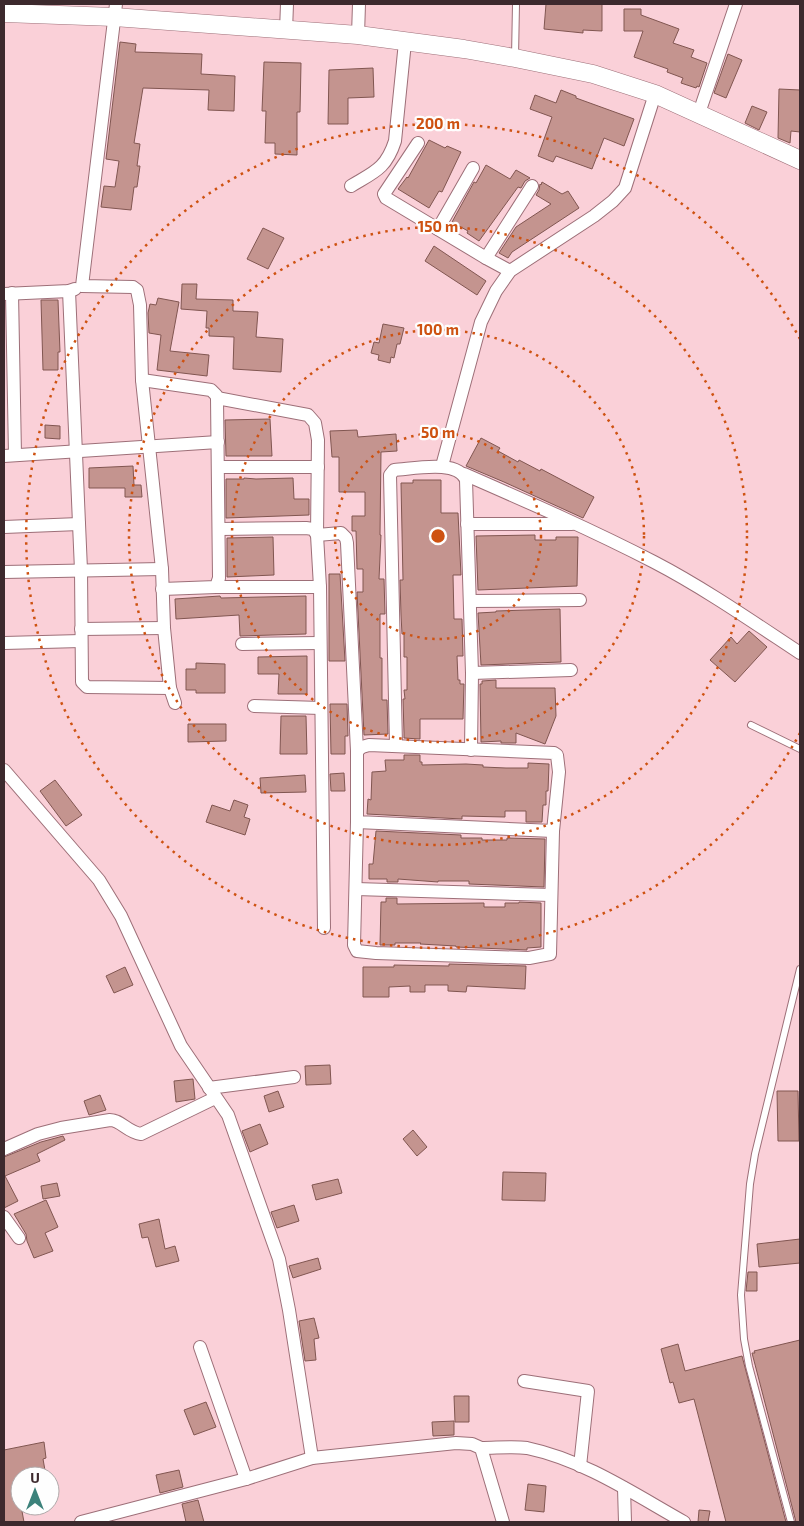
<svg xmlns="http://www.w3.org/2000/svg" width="804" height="1526" viewBox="0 0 804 1526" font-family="'Exo 2',sans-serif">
<rect width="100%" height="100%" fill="#fad0d8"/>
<g fill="#c4948f" stroke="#815651">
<polygon points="546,4 602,4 602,31 583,30 583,33 544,29"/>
<polygon points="624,9 641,9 641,15 679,29 673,43 694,50 691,57 707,63 699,87 697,86 696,88 681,83 683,78 667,72 668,69 634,57 643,31 624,31"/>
<polygon points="120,42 136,44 135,52 202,54 201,74 235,76 234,111 208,110 209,90 143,88 134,143 140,144 137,166 140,166 137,187 134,187 131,210 101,207 104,186 115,187 119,161 106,159"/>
<polygon points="728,54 742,60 726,98 714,93"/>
<polygon points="264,62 301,63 300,112 297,112 297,155 275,154 275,143 265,143 266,111 262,111"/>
<polygon points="373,68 374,97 348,98 348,124 328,124 329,70"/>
<polygon points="779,89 800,90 800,132 791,131 790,143 778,138"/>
<polygon points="561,90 576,96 576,98 634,119 624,146 604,138 592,169 556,156 553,162 538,156 552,117 530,109 535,95 556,103"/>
<polygon points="752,106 767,112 759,130 745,123"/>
<polygon points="429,140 445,148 447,146 461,152 442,192 439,191 429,208 398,189 407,177 408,178"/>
<polygon points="486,165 510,179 516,170 530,178 525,181 521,188 518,187 479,241 467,233 468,231 452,222 474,182 476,183"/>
<polygon points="542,182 562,194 568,191 579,208 512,252 508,258 499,253 516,227 551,204 536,195 539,190 540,184 541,185"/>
<polygon points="263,228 284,238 268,269 247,259"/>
<polygon points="434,246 486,281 477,295 425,261"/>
<polygon points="182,284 197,284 196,299 233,300 233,311 258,312 256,337 283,339 281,372 233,369 234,337 209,336 209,328 206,328 207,311 181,309"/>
<polygon points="158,298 179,302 170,351 209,355 207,376 157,370 161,335 149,333 148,313 150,304 156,305"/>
<polygon points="41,300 58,300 60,352 58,352 58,370 43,370"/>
<polygon points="383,324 404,328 400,344 397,344 394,358 391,357 390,363 378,360 379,355 371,353 374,342 379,343"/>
<polygon points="270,419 272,456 226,456 225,420"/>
<polygon points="45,425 60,426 60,439 45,438"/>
<polygon points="357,430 358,437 396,434 397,451 381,452 380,535 381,535 379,579 384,579 385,614 380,614 380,658 382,658 382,700 387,700 388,734 364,735 357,592 363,592 363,569 357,569 356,531 352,531 352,516 365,516 365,492 339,492 339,457 332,457 330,431"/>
<polygon points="481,438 500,448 498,451 518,462 519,460 540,471 541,469 594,497 583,518 504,482 466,466"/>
<polygon points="133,466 134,485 141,485 142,497 125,497 125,488 89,488 89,468"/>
<polygon points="244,478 256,479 293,478 294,499 309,499 309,515 226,518 226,479 244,479"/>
<polygon points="413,480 441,480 441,513 458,513 461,575 453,575 454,619 462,619 463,656 457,656 458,680 460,680 460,684 464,684 463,719 420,719 420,739 404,738 404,733 403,699 405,699 404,690 407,690 407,657 404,657 404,634 402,634 401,615 400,580 403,580 401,483 413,483"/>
<polygon points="535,535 535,540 556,540 556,537 578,537 577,586 478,590 476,536"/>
<polygon points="273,537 274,575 227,577 227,538"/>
<polygon points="329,574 340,574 345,661 329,661"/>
<polygon points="220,596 221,598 306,596 306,634 240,636 239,615 176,619 175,599"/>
<polygon points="560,609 561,662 481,665 478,613 496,612 496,611"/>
<polygon points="749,631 767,647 735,682 710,660 731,637 737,644"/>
<polygon points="307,656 307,694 278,694 279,674 258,674 258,657"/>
<polygon points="196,663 225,664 225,693 196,693 196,690 186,690 186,669 196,669"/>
<polygon points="496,680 496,688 555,688 556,716 545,744 516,733 516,743 501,743 501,741 481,742 480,684 482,684 482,681"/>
<polygon points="330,704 347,704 348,736 345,736 345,754 331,754"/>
<polygon points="281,716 306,716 307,754 280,754"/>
<polygon points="188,724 226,724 226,741 188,742"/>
<polygon points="404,755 420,755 420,762 422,762 422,765 466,764 483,765 483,767 506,768 528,768 528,763 549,764 548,791 546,791 546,805 543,805 542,822 526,822 526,811 505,811 505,817 462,816 462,819 367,814 368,799 371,800 372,772 386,771 385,760 404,760"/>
<polygon points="344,773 345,791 331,791 330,774"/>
<polygon points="305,775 306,792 261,793 260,778"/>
<polygon points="55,780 82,815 66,826 40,791"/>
<polygon points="234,800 248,805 244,817 250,819 245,835 206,822 212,805 230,811"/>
<polygon points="376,831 461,835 461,838 482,838 482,840 507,840 507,838 545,839 544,887 469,884 469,881 438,881 438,882 398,879 398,882 387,882 387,879 369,879 369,864 373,864"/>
<polygon points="386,898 397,898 397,904 484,903 484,907 505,907 505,903 519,903 519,902 541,903 541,947 527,948 527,950 456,947 456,946 420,944 421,943 395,943 395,945 380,945 381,902 386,902"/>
<polygon points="449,964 526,966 525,989 467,986 466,992 448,991 448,985 425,985 425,992 410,992 410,986 389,987 389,997 363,997 363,967 394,967 394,965 449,966"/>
<polygon points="125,967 133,985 114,993 106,976"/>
<polygon points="330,1065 331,1084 306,1085 305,1066"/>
<polygon points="193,1079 195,1099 176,1102 174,1081"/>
<polygon points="278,1091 284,1107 269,1112 264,1096"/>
<polygon points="777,1091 798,1091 799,1141 778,1141"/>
<polygon points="100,1095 106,1110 89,1115 84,1101"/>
<polygon points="260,1124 268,1144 250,1152 242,1131"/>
<polygon points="413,1130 427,1147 417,1156 403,1139"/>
<polygon points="63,1136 65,1140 37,1154 40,1161 5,1176 18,1201 4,1208 4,1157 41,1142"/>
<polygon points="503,1172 546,1173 545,1201 502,1200"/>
<polygon points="338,1179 342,1193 316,1200 312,1185"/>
<polygon points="57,1183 60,1196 43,1199 41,1186"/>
<polygon points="46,1200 58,1227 45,1233 53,1251 34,1258 27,1241 26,1234 14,1214"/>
<polygon points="294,1205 299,1221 277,1228 271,1212"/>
<polygon points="159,1219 165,1249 175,1246 179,1261 156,1267 148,1237 142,1238 139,1224"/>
<polygon points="800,1239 800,1263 759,1267 757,1244"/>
<polygon points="318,1258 321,1269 293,1278 289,1266"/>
<polygon points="748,1272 757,1272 757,1291 746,1291"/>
<polygon points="314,1318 319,1338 314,1339 316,1360 305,1361 299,1321"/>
<polygon points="800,1340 800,1522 796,1522 752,1353 755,1353 754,1351"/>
<polygon points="678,1344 685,1371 742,1356 786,1522 726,1522 694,1399 679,1403 673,1382 670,1383 661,1349"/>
<polygon points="454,1396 469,1396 469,1422 455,1422"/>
<polygon points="206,1402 216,1427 194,1435 184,1410"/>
<polygon points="454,1421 454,1435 433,1436 432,1422"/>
<polygon points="44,1442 46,1458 43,1459 46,1476 20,1476 20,1506 21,1506 24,1522 4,1522 4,1450"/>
<polygon points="179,1470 183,1487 160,1493 156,1475"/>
<polygon points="528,1484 546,1486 544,1512 525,1510"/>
<polygon points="198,1500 204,1522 186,1522 182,1504"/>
<polygon points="699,1510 710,1511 708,1522 698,1522"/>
</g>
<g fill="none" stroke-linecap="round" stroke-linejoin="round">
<g stroke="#9d6f78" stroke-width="8">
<g id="lane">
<polyline points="515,57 516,4"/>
<polyline points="751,725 800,749"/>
<polyline points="791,1522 749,1366 744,1339 741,1295 750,1184 755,1154 800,969"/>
</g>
</g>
<g stroke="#9d6f78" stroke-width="14">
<g id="street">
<polyline points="116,4 82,286 133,287 137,290 140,305 142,380 162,569 164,628 170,688 175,703"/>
<polyline points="286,31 287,4"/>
<polyline points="358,35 359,4"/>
<polyline points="699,113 736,4"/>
<polyline points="418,143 384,194 386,198 486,258 510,271"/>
<path d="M351 186C374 172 386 169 395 141L405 42"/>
<polyline points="438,229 473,168"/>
<polyline points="486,258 532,186"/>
<polyline points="69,291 81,570 82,682 87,687 170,688"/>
<polyline points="12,293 15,455"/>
<polyline points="4,294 69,291 75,289"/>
<polyline points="142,380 211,390 216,395 217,398 219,578 216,587 162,589"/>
<polyline points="217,398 308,415 315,423 318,440 317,535 341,533 346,538 347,543 357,751"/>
<polyline points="4,456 218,442"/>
<polyline points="442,466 481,322 496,291 510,271 594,216 613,201 625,188 655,94"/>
<polyline points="219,467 318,467"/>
<path d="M464 474C528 502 592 530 654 562 704 588 753 622 800 653"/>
<polyline points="467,524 572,524"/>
<polyline points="4,527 79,524"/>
<polyline points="220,529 306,528 313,529 317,535 320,587 324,928"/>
<polyline points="4,572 162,569"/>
<polyline points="216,587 320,587"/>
<polyline points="470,601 580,600"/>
<polyline points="81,629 164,628"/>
<polyline points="4,643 81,641"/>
<polyline points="242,644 320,643"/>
<polyline points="472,673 571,670"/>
<polyline points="254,706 321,708"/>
<polygon points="369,745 554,753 557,755 559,772 553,831 357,822 357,751 362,747"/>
<path d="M396 745 390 475 394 470C413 469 458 459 466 480L472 673 471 750"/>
<polyline points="4,770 99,880 121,916 181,1046 228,1115 279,1259 289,1310 312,1458"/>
<polyline points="357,822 354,945 357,951 376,953 529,958 550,954 553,831"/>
<polyline points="356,889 551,895"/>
<polyline points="209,1088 294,1077"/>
<path d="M4 1149 38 1134 61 1128 110 1120C121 1120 127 1132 141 1134L215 1098"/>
<polyline points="4,1217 19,1238"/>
<polyline points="200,1347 246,1479"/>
<polyline points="524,1381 588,1391 580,1466"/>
<path d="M481 1448C496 1448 513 1446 527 1448 584 1460 634 1494 684 1522"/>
<polyline points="624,1488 625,1522"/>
<polyline points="81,1522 246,1479 312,1458 456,1443 472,1444 481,1448 503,1522"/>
</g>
</g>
<g stroke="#9d6f78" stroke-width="19">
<polyline id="secondary" points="4,13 114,17 358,35 464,49 515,58 593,74 655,94 800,160"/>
</g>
<use href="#lane" stroke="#fff" stroke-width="6"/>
<use href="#street" stroke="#fff" stroke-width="12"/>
<use href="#secondary" stroke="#fff" stroke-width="18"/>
</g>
<g fill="none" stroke="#ce5211" stroke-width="2.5" stroke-dasharray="2.5 5">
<circle cx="438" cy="536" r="103"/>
<circle cx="438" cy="536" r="206"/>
<circle cx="438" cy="536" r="309"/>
<path d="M800 733A412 412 0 1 1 800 339"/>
</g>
<circle cx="438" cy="536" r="8" fill="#ce5211" stroke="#fefefe" stroke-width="2.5"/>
<g font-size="15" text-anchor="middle" font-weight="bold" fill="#ce5211" stroke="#fefefe" stroke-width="4.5" stroke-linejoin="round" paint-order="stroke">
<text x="438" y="129">200 m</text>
<text x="438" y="232">150 m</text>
<text x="438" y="335">100 m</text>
<text x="438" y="438">50 m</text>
</g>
<rect width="804" height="1526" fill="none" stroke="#3c292d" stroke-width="10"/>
<g transform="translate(35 1491)"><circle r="24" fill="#fefefe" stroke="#b0a9aa"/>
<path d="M0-4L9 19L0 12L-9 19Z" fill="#3c827b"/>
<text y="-8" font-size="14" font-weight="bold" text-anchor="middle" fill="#3c292d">U</text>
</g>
</svg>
